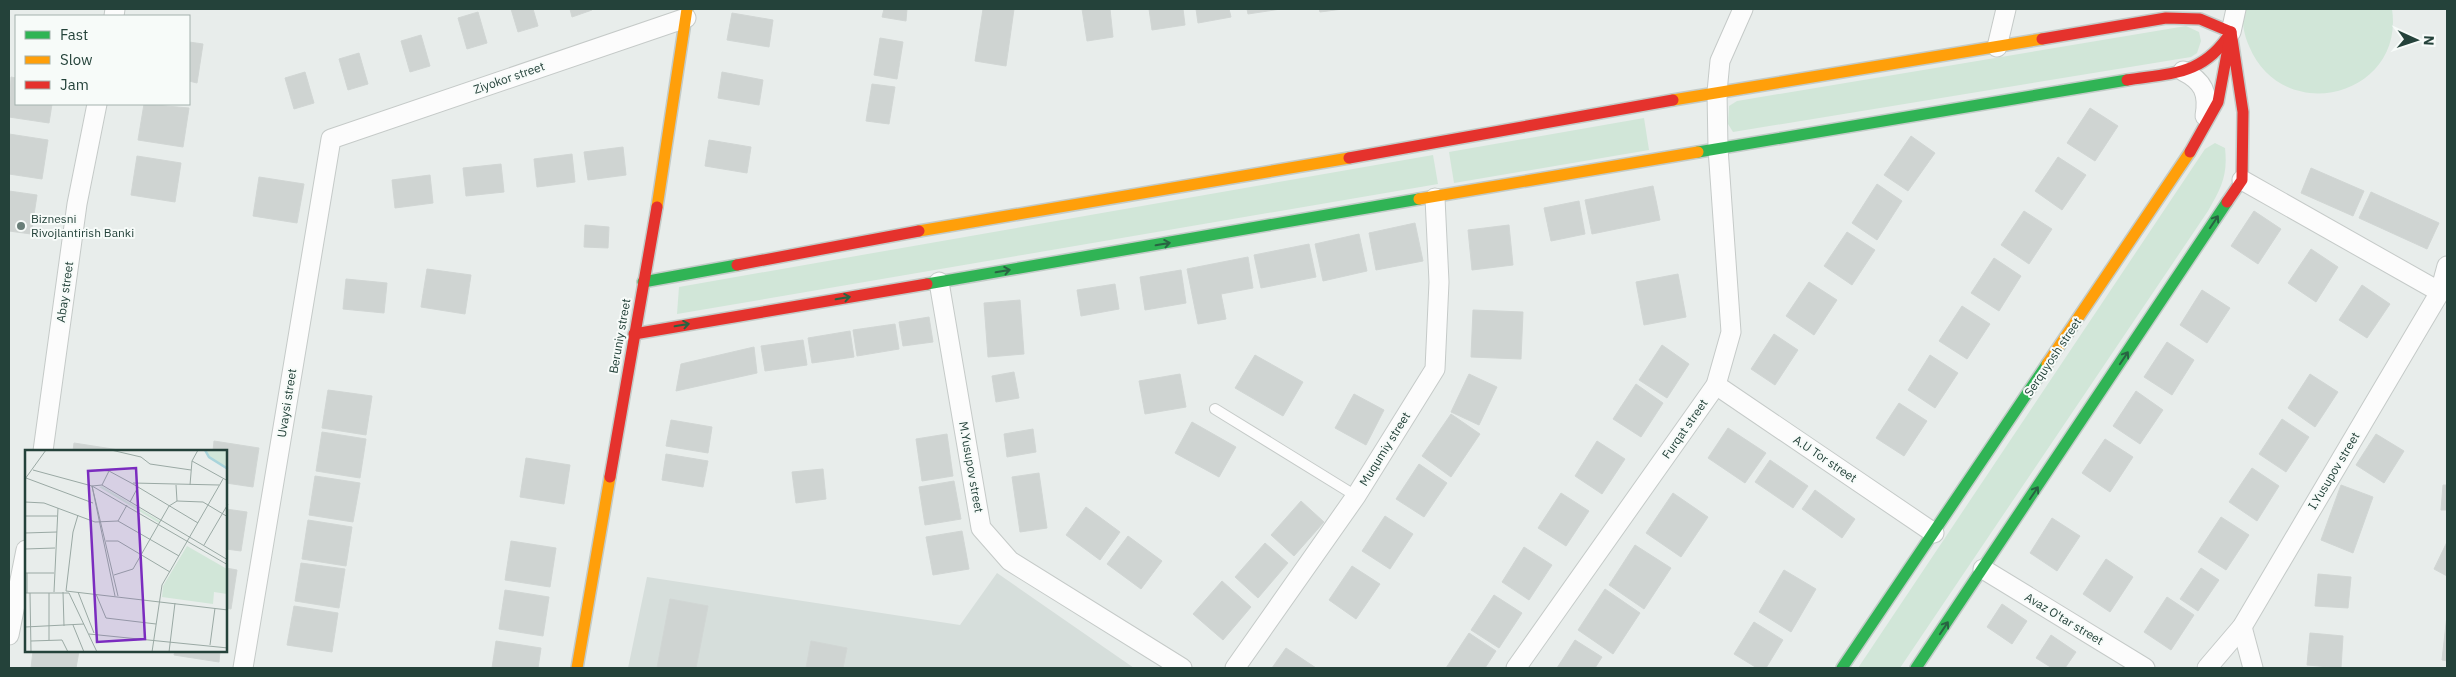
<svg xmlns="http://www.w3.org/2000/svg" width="2456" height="677" viewBox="0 0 2456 677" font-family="'IBM Plex Sans',sans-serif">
<rect width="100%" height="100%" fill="#e8edeb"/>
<polygon fill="#d6dedb" points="997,573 1134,668 628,668 647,577 960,625"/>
<g fill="#d1e6d8">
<path d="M2244 9H2392C2405 96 2283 128 2249 46 2244 35 2241 20 2244 9Z"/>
<polygon points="2186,26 2199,32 2201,41 2197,53 2191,57 1733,132 1728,124 1729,106 1737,101"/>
<polygon points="1644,118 1649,150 1454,183 1449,152"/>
<path d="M2215 143 2225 148C2228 176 2221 188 2208 211L1900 668H1858L2205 149Z"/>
<polygon points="1433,155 1438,184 677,314 679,287"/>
</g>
<g fill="#cfd4d2" stroke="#d1d6d4">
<polygon points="511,9 533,9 538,26 518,32"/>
<polygon points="570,9 592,9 592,10 572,17"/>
<polygon points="884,9 907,9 906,21 882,17"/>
<polygon points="983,9 1014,9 1006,66 975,61"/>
<polygon points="1082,9 1110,9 1113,37 1087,41"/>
<polygon points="1149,9 1183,9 1185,25 1152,30"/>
<polygon points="1196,9 1229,9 1231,17 1198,23"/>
<polygon points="1247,9 1281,9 1248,14"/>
<polygon points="1319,9 1343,9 1320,12"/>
<polygon points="478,12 487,43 467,49 458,18"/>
<polygon points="732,13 773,20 769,47 727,40"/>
<polygon points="421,35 430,66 410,72 401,41"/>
<polygon points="880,38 903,42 897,79 874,75"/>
<polygon points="189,42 203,44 197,83 189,81"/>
<polygon points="359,53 368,84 348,90 339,59"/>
<polygon points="305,72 314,103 294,109 285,78"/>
<polygon points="722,72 763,80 759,105 718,98"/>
<polygon points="11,77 16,78 16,104 52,104 49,123 9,117"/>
<polygon points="872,84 895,87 889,124 866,121"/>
<polygon points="144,104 189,108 183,147 138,140"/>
<polygon points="2090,108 2118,126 2095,161 2067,143"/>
<polygon points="9,134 48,140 42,179 9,174"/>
<polygon points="1911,136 1935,153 1908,191 1884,175"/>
<polygon points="709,140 751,147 747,173 705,166"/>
<polygon points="623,147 626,175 588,180 584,152"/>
<polygon points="572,154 575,182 537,187 534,159"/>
<polygon points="137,156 181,163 175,202 131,195"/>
<polygon points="2058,157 2086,175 2062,210 2035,191"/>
<polygon points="501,164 504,192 466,196 463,168"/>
<polygon points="2311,168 2364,191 2353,216 2301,193"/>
<polygon points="430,175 433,203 395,208 392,180"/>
<polygon points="259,177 304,184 297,223 253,216"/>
<polygon points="1877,184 1902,201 1877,240 1852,223"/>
<polygon points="1653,186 1660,220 1592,234 1585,200"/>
<polygon points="9,191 37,195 31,234 9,231"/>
<polygon points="2371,192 2439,223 2427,249 2359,218"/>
<polygon points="1579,201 1585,234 1551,241 1544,208"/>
<polygon points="2024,211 2052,229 2029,264 2001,245"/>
<polygon points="2254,211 2281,229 2258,264 2231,246"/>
<polygon points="1415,223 1423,261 1376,270 1369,233"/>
<polygon points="585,225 609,227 608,248 584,247"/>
<polygon points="1509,225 1513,265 1472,270 1468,230"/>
<polygon points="1847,232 1875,250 1852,285 1824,266"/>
<polygon points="1359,234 1367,271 1323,281 1315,244"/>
<polygon points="1309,244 1316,277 1261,288 1254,255"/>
<polygon points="2311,249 2338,267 2316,302 2288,283"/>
<polygon points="1248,257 1253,288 1221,294 1226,319 1198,324 1187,269"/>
<polygon points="1994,258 2021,276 1999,311 1971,293"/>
<polygon points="427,269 471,275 465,314 421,307"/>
<polygon points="1181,270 1186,303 1145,310 1140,277"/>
<polygon points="1678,274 1686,317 1644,325 1636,282"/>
<polygon points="346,279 387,283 384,313 343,309"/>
<polygon points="1809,282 1837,300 1814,335 1786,316"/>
<polygon points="1115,284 1119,309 1081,316 1077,290"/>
<polygon points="2362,285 2390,304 2367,338 2339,320"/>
<polygon points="2202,290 2230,308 2207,343 2180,325"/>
<polygon points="1020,300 1024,354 988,357 984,303"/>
<polygon points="1962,306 1990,324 1967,359 1939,341"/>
<polygon points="1473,310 1523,312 1521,359 1471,357"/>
<polygon points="929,317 933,342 903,346 899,322"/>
<polygon points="895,324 899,349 857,356 853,330"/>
<polygon points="850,331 854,357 812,363 808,338"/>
<polygon points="1774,334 1798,350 1775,385 1751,369"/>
<polygon points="803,340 807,365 765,371 761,346"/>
<polygon points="2167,342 2194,360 2172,395 2144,377"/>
<polygon points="1662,345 1689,364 1667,398 1639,380"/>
<polygon points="754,347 757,373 676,391 681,364"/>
<polygon points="1255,355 1303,382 1283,416 1235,388"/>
<polygon points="1930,355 1958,373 1935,408 1908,390"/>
<polygon points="1014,372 1019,398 996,402 992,376"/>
<polygon points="1180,374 1186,407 1145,414 1139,381"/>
<polygon points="1469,374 1497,387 1479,425 1451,412"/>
<polygon points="2310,374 2338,392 2315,427 2288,408"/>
<polygon points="1636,384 1663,403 1641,437 1613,419"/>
<polygon points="328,390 372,396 366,435 322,428"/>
<polygon points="2136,391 2163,410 2140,444 2113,426"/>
<polygon points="1354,394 1384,410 1366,445 1335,428"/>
<polygon points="1899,403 1927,421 1904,456 1876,438"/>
<polygon points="1451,414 1480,434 1451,477 1422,456"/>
<polygon points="2282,419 2309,437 2286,472 2259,454"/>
<polygon points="671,420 712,427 708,453 666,446"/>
<polygon points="1192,422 1236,447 1219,477 1175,453"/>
<polygon points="1728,428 1766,453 1745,483 1708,458"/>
<polygon points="1033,429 1036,452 1007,457 1004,434"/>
<polygon points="322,432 366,439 360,478 316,471"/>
<polygon points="947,434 953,476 922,481 916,439"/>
<polygon points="2376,434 2404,451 2384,483 2356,465"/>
<polygon points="2105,439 2133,457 2110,492 2082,473"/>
<polygon points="214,441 259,448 253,487 226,483 226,451 213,451"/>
<polygon points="1597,441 1625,459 1602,494 1575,476"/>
<polygon points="74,443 119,450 119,451 73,451"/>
<polygon points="666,454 708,461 703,487 662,480"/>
<polygon points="526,458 570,465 564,504 520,497"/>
<polygon points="1770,460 1808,486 1793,508 1755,482"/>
<polygon points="1419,464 1447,483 1424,517 1396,499"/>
<polygon points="2252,468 2279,486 2257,521 2229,502"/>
<polygon points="823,469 826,499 796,503 792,472"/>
<polygon points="1039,473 1047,528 1020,532 1012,477"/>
<polygon points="315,476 360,483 353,522 309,515"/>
<polygon points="954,481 961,519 925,525 919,487"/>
<polygon points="2341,485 2373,497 2353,553 2321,540"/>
<polygon points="2443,485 2447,485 2447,510 2441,510"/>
<polygon points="1815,490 1855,519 1842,538 1802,509"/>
<polygon points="1561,493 1589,511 1566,546 1538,528"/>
<polygon points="1673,493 1708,517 1681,557 1646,533"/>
<polygon points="1301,501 1324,522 1294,556 1271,535"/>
<polygon points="1086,507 1120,532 1100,560 1066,535"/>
<polygon points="226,509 247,512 241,551 226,549"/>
<polygon points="1385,516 1413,534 1390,569 1362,551"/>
<polygon points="2221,517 2249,535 2226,570 2198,552"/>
<polygon points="2052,518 2080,536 2057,571 2030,553"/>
<polygon points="308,520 352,527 346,566 302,559"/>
<polygon points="962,531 969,569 933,575 926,537"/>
<polygon points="1128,536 1162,561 1141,589 1107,564"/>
<polygon points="511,541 556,548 550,587 505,580"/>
<polygon points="2447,542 2447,576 2434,569"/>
<polygon points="1265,543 1288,563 1258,598 1235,577"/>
<polygon points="1635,545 1671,568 1644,609 1609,585"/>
<polygon points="1524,547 1552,565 1529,600 1502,582"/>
<polygon points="2106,559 2133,577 2110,612 2083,594"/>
<polygon points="301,563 345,569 339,608 295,601"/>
<polygon points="1352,566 1380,584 1356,619 1329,600"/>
<polygon points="226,568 237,570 231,609 226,608"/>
<polygon points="2201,568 2219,580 2198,611 2180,599"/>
<polygon points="1784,570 1816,589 1791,632 1759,612"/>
<polygon points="2318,574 2351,577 2348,608 2315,606"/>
<polygon points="1222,581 1251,607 1223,640 1193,614"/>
<polygon points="1605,589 1640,613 1613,654 1578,630"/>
<polygon points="505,590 549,597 543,636 499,629"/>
<polygon points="1494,595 1522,613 1499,648 1471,630"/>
<polygon points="2167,597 2194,615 2171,650 2144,632"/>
<polygon points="670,599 708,606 696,668 657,668"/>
<polygon points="2002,604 2027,621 2012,644 1987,627"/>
<polygon points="294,606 338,613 332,652 287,645"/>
<polygon points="2447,615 2447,661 2442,660"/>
<polygon points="1754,622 1783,640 1766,668 1757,668 1734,654"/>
<polygon points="1469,633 1496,651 1485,668 1446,668"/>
<polygon points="2310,633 2343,636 2341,668 2307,665"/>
<polygon points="2051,635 2076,652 2065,668 2052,668 2036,658"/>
<polygon points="1575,640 1602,657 1595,668 1557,668"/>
<polygon points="496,641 541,648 538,668 492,668"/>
<polygon points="811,641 847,648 843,668 806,668"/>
<polygon points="1286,648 1316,668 1272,668"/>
<polygon points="33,651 79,651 76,668 31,668"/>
<polygon points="175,651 220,651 219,662 174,655"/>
</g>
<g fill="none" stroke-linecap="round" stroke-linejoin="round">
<g stroke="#c5cac8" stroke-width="12">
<polyline id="lane" points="1215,409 1356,496"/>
</g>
<g stroke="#c5cac8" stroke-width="21">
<g id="street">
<polyline points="114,16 115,9"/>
<polyline points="2231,32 2236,9"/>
<polyline points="1997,47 2006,9"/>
<path d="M2183 71C2203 81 2209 93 2205 116"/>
<polyline points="2242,180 2440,292"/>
<polyline points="939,282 981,528 1010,561 1182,668"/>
<polyline points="1716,385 1934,533"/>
<polyline points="43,451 77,204 97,104"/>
<polyline points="1983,569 2145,668"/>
<polyline points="2242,627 2253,668"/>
<polyline points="9,635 26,550"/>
<polyline points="243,668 331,139 686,18"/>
<polyline points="1235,668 1356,496 1435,369 1439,282 1435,198"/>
<polyline points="1516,668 1716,385 1731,332 1718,148 1717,92 1720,61 1743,9"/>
<polyline points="2207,668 2242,627 2440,292 2447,266"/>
</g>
</g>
<g stroke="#c3cbc8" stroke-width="14">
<g id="fast">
<polyline points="1698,152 2127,80"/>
<polyline points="643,282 737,265"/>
<polyline points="927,284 1419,199"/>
<polyline points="1842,668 2047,364"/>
<polyline points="1916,668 2227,202"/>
</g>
</g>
<g stroke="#c3cbc8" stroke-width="14">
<g id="slow">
<polyline points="1673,100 2042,39"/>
<polyline points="1419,199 1698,152"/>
<polyline points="657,207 687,9"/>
<polyline points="919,231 1349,158"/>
<polyline points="2047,364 2190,152"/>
<polyline points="577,668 610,477"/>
</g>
</g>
<g stroke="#c3cbc8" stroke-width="14">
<g id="jam">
<path d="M2042 39 2166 18 2200 19 2231 32C2204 75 2173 73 2127 80"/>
<polyline points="2190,152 2218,102 2231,32 2243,112 2242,180 2227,202"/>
<polyline points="1349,158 1673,100"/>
<polyline points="737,265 919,231"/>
<polyline points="634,334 927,284"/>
<polyline points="610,477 657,207"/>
</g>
</g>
<use href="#lane" stroke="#fcfcfc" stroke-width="10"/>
<use href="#street" stroke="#fcfcfc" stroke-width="19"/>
<use href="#fast" stroke="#30b455" stroke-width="11"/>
<use href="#slow" stroke="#ff9f0a" stroke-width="11"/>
<use href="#jam" stroke="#e5322d" stroke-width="11"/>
</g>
<defs><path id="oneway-shaft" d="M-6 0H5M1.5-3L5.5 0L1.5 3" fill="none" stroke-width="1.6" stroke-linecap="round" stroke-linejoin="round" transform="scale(1.25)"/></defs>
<g stroke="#286442">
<use href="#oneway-shaft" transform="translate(2214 222) rotate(-56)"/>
<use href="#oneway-shaft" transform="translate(1163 244) rotate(-10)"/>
<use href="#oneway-shaft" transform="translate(1003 271) rotate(-10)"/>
<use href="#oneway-shaft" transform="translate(843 298) rotate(-10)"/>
<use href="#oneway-shaft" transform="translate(682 325) rotate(-10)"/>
<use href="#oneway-shaft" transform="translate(2124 358) rotate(-56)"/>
<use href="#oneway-shaft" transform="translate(2034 493) rotate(-56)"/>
<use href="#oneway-shaft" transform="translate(1944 628) rotate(-56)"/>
</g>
<circle fill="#697e78" stroke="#f7fbf9" stroke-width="2" cx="21" cy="226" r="5"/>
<g text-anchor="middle" stroke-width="4" stroke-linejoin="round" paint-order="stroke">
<g font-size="12" fill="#24423a" stroke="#f7fbf9">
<text transform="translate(509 78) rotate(-19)" y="4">Ziyokor street</text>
<text transform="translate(65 292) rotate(-82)" y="4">Abay street</text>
<text transform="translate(620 336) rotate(-80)" y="4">Beruniy street</text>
<text transform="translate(2053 357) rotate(-56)" y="4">Serquyosh street</text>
<text transform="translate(287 403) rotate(-81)" y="4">Uvaysi street</text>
<text transform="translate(1685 429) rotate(-55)" y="4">Furqat street</text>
<text transform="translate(1385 449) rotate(-58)" y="4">Muqumiy street</text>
<text transform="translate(1825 459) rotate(34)" y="4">A.U Tor street</text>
<text transform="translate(971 467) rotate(80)" y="4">M.Yusupov street</text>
<text transform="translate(2334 471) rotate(-59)" y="4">I.Yusupov street</text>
<text transform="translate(2064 619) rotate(31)" y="4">Avaz O'tar street</text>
</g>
<g font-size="12" fill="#24423a" stroke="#f7fbf9" text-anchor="start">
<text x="31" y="223">Biznesni<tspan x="31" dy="14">Rivojlantirish Banki</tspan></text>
</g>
</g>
<g transform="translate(25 450)">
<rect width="202" height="202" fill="#e8edeb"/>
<path d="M181 0H202V18L184 8ZM77 36 135 71 134 73 74 37ZM162 96 202 119V144L189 142 188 154 137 147 138 136Z" fill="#d1e6d8"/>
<path fill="none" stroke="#a9d4db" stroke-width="2.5" d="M180 0 184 7 203 19"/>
<path fill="none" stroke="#9aa9a4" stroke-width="1" d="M86 0 116 7 125 14 166 20M167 11 203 31M8 20 67 36M75 20 84 21 108 34 173 73M1 28 68 53M0 29 21 0M108 33 194 35M77 35 84 21M151 35 152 51M165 35 167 11 173 0M152 51 178 52 203 67M0 52 19 53 70 72 93 71 154 106M105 52 113 37M53 65 48 82 41 141 203 160M0 66H32M93 71 102 55M0 83 32 82M81 91H93L145 122M179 95 203 54M0 99 30 98M203 110 77 35 67 36 203 115M0 123H29M2 123V143M89 125 108 119 144 56 152 51M29 142 33 58M38 142 39 176M53 142 69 183M0 143H44L72 202M5 143 6 202M24 143V190M71 144 81 168 131 174M90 146 67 36 93 146M48 175 59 202M0 177 59 174M64 184 203 198M6 191 37 190 43 202M185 195 190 158M127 202 137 135 198 29M144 202 150 153"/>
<path fill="#7b2cbf" fill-opacity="0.15" stroke="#7b2cbf" stroke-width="2.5" d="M111 18 120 189 72 192 63 21Z"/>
<rect width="202" height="202" fill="none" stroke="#24423a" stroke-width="2.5"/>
</g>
<rect width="2456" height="677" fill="none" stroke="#24423a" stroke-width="20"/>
<rect x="15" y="15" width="175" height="90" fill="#f7fbf9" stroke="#a3b1ad"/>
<rect x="25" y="31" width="25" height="8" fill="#30b455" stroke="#a3b1ad"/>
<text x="60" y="40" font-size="15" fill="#24423a">Fast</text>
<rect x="25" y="56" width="25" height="8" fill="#ff9f0a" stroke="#a3b1ad"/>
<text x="60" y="65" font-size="15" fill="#24423a">Slow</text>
<rect x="25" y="81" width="25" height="8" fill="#e5322d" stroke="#a3b1ad"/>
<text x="60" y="90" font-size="15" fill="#24423a">Jam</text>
<g transform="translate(2416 40) rotate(93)" stroke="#f7fbf9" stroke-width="4" paint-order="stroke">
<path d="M0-4L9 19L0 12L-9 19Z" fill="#24423a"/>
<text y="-8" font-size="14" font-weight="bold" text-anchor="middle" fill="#24423a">N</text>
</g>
</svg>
